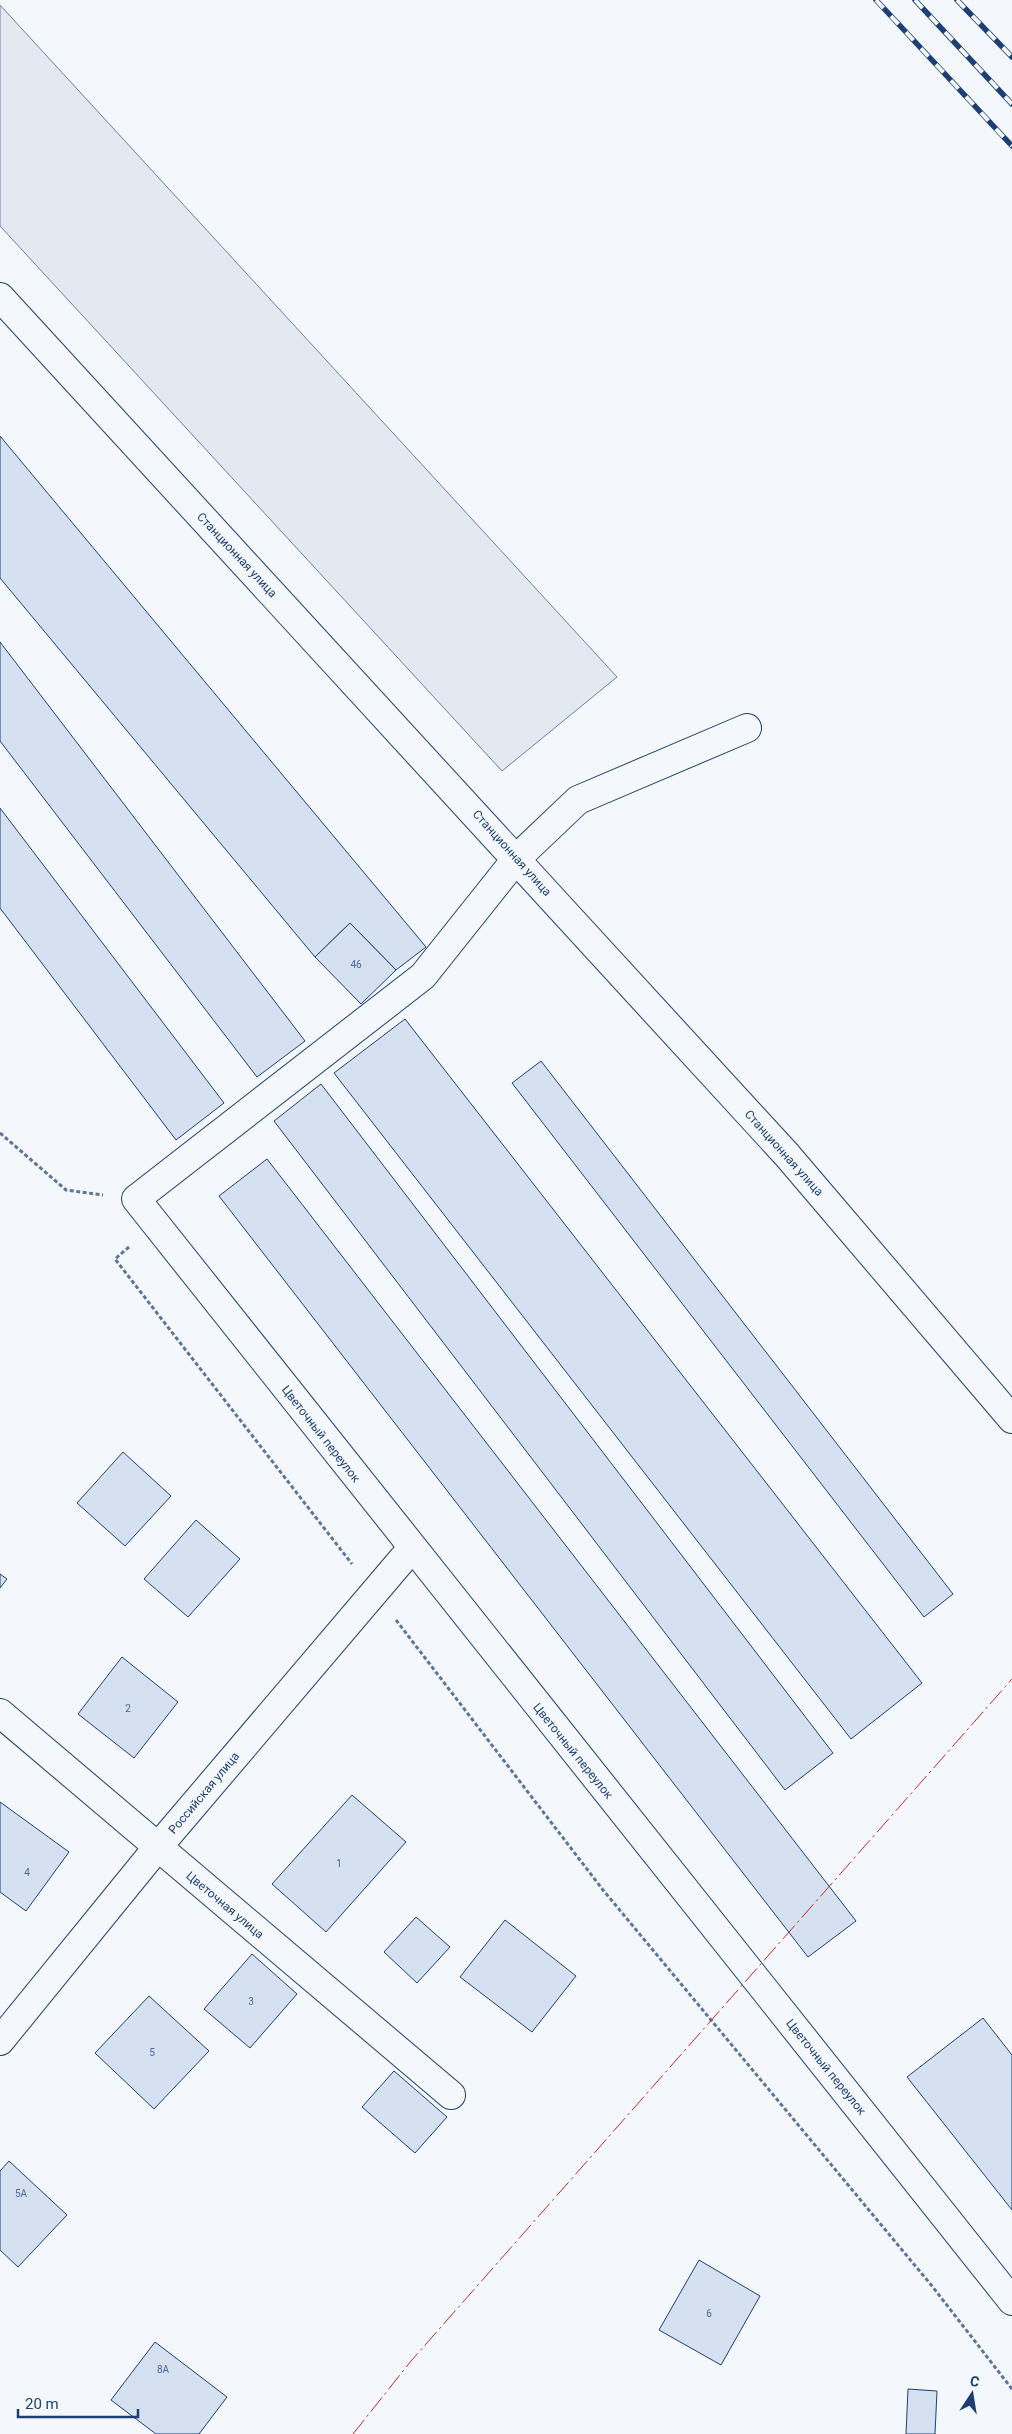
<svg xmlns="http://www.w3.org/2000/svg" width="1012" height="2434" viewBox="0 0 1012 2434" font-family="Roboto,sans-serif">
<rect width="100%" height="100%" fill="#f4f7fb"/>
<polygon fill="#e3e9f0" stroke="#687fa3" points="0,5 617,677 502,771 0,226"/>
<g fill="#d5e0f0" stroke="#1d3f73">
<polygon points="0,436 426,947 396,970 350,923 315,957 0,578"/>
<polygon points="0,642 305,1041 257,1077 0,741"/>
<polygon points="0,808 224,1103 176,1140 0,908"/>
<polygon points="350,923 396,970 361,1004 315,957"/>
<polygon points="405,1019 922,1683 851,1739 334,1073"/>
<polygon points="541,1061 953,1594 924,1617 512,1083"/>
<polygon points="321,1084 833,1753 785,1790 274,1121"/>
<polygon points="267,1159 856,1921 808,1957 219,1196"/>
<polygon points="123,1452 171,1496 125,1546 77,1503"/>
<polygon points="196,1520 240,1559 188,1617 144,1579"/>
<polygon points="0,1574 7,1579 0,1588"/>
<polygon points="122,1657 178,1702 134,1758 78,1714"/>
<polygon points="352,1795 406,1842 326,1932 272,1884"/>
<polygon points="0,1802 69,1852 26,1911 0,1892"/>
<polygon points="416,1917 450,1947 417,1983 384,1952"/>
<polygon points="505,1920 576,1976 532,2032 460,1977"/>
<polygon points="252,1954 297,1994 250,2048 204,2009"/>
<polygon points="149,1996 209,2051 154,2109 95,2053"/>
<polygon points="983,2018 1012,2055 1012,2210 907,2077"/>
<polygon points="394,2071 447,2117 415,2153 362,2107"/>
<polygon points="9,2161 67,2215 18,2267 0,2250 0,2171"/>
<polygon points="699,2260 760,2296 721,2365 659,2330"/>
<polygon points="155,2342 227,2397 199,2434 156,2434 111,2400"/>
<polygon points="908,2389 937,2391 935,2434 906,2434"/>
</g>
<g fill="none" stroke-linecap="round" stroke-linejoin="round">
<g stroke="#1d3f73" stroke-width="30">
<g id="minor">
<polyline points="0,297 787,1155 1012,1419"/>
<polyline points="747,728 578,800 517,858 423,976 136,1199 1012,2301"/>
<polyline points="0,1713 451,2095"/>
<polyline points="0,2041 157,1848 412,1548"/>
</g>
</g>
<g stroke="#5e769c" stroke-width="3" stroke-dasharray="4 2.5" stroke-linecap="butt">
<polyline points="0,1133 66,1190 103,1195"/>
<polyline points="129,1247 115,1259 352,1564"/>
<polyline points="396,1620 603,1890 932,2286 1012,2389"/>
</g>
<use href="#minor" stroke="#f4f7fb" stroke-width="28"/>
<g stroke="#1d3f73" stroke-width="5.5">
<g id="rail">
<polyline points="876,0 1012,146"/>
<polyline points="915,0 1012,104"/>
<polyline points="957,0 1012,57"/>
</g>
</g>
<use href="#rail" stroke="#f4f7fb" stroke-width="4" stroke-dasharray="11" stroke-linecap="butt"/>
<polyline stroke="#c62828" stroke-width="1" stroke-dasharray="18 4 2.5 4" stroke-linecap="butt" points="353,2434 411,2361 1012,1679"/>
</g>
<g text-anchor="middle" stroke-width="4" stroke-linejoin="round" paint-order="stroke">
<g font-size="10" fill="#4b6792">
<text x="356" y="968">46</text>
<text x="128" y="1712">2</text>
<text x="339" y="1867">1</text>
<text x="27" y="1876">4</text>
<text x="251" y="2005">3</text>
<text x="152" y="2056">5</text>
<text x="21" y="2197">5А</text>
<text x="709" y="2317">6</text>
<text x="163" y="2373">8А</text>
</g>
<g font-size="12" fill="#1d3f73" stroke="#f4f7fb">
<text transform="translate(237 555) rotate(47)" y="4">Станционная улица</text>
<text transform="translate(512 853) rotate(48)" y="4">Станционная улица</text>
<text transform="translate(784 1153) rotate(48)" y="4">Станционная улица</text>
<text transform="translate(321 1434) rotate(52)" y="4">Цветочный переулок</text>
<text transform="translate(573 1751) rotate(51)" y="4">Цветочный переулок</text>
<text transform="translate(204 1793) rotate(-50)" y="4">Российская улица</text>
<text transform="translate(225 1905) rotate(40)" y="4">Цветочная улица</text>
<text transform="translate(826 2067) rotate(51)" y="4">Цветочный переулок</text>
</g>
</g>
<g transform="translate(972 2394) rotate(12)" stroke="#f4f7fb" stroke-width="4" paint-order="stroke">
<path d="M0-4L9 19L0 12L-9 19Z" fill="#1d3f73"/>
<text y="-8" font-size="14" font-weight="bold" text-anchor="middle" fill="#1d3f73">С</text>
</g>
<path d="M18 2409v8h120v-8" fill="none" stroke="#1d3f73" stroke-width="2.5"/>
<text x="25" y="2409" font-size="15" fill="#1d3f73" stroke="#f4f7fb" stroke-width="4" paint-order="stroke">20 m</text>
</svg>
